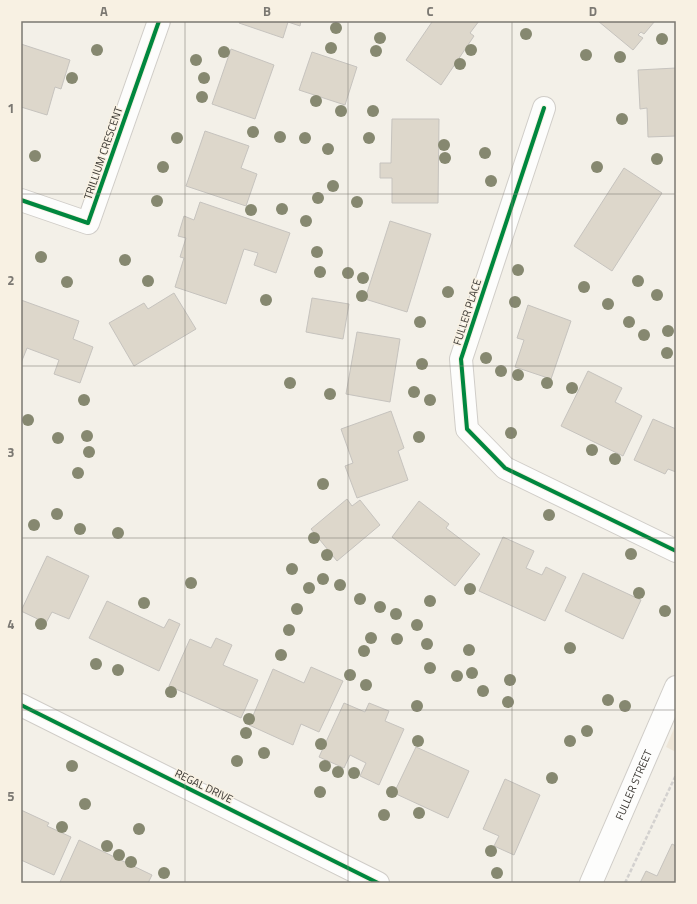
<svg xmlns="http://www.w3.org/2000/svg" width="697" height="904" viewBox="0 0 697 904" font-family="'Titillium Web',sans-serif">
<rect width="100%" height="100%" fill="#f3f0e8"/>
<polygon fill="#ede5d7" points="676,724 676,752 666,747"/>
<g fill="#ddd7cb" stroke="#c6c3be">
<polygon points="240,21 301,21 300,26 288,22 283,38 239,23"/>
<polygon points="430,21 479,21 470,33 474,36 441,85 406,60 432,22"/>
<polygon points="598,21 655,21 644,34 641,32 638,35 643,38 633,50"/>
<polygon points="21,44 70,60 61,89 55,87 47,115 21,107"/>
<polygon points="231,49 274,65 255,119 212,104"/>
<polygon points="312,52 357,67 345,105 299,90"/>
<polygon points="676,68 676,136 648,137 647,108 640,109 638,70"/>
<polygon points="392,119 439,119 438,203 392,203 392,178 380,178 380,163 391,163"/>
<polygon points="205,131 249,146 241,168 257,174 246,206 186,186"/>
<polygon points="624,168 662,193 612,271 574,246"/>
<polygon points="200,202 290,233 276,273 254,265 258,253 244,249 226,304 175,287 184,258 180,257 186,238 178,236 184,216 194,220"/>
<polygon points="390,221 431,234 407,312 365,299"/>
<polygon points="174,293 196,329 134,366 109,323 144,303 148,309"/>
<polygon points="312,298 349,304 343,339 306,332"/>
<polygon points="21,300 79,321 73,339 93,347 80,383 54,374 59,360 27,348 21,363"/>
<polygon points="528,305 571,321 551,379 515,367 524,340 517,338"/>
<polygon points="357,332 400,339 390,402 346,394"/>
<polygon points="588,371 622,388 615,402 642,416 623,456 561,426"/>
<polygon points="391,411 404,448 398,451 408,480 357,498 345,466 353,463 341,429"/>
<polygon points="653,419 676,429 676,472 668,469 665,474 634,460"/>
<polygon points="347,499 352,506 360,500 380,525 337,561 311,529"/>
<polygon points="419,501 449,524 446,528 480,554 455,586 392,537"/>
<polygon points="503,537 534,551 526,568 542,575 546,567 566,577 545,621 479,591"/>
<polygon points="47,556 89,576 69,619 52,612 46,623 21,611"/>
<polygon points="583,573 641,600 623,639 565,611"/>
<polygon points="107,601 164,628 169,619 180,624 159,671 89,638"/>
<polygon points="216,638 232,645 223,665 258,680 241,718 169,686 190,639 211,648"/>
<polygon points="311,667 343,681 319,732 301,724 293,745 249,725 273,669 304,683"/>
<polygon points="344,703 365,712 369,703 389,711 385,721 404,729 379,785 360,776 366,763 350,755 344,768 319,757"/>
<polygon points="416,747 469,771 448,818 394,793"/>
<polygon points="505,779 540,795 514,855 494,846 499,836 483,829"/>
<polygon points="21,810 49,823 47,826 71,837 54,875 21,860"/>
<polygon points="79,840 152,875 148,883 63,883 60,882"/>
<polygon points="672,844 676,846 676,883 640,883 646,871 657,876"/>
</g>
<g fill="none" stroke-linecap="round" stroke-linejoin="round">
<g stroke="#d0cdc8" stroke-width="24">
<g id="street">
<polyline points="544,108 461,359 467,429 505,468 676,551"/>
<polyline points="21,200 88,223 159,21"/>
<polyline points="21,705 378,883"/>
</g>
</g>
<g stroke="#d0cdc8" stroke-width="24">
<g id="secondary">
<path id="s1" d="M591 883 676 687"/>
</g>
</g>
<polyline stroke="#d3d1cf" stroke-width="2.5" stroke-dasharray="4 2" stroke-linecap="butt" points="625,883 676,775"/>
<use href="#street" stroke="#fdfdfc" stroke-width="22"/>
<use href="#secondary" stroke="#fdfdfc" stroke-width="22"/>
<g stroke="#f8f1e3" stroke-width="6">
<g id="cycleway">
<polyline points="544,108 461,359 467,429 505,468 676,551"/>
<polyline points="21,200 88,223 159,21"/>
<polyline points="21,705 378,883"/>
</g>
</g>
<use href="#cycleway" stroke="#00873e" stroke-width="4"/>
</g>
<g fill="#868870">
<circle cx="336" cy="28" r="6"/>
<circle cx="526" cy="34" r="6"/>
<circle cx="380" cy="38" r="6"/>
<circle cx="662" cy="39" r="6"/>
<circle cx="331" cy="48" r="6"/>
<circle cx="97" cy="50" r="6"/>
<circle cx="471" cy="50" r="6"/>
<circle cx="376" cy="51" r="6"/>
<circle cx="224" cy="52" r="6"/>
<circle cx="586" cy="55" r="6"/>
<circle cx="620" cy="57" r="6"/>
<circle cx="196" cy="60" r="6"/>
<circle cx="460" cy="64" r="6"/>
<circle cx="72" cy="78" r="6"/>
<circle cx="204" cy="78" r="6"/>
<circle cx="202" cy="97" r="6"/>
<circle cx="316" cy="101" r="6"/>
<circle cx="341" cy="111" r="6"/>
<circle cx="373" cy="111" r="6"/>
<circle cx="622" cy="119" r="6"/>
<circle cx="253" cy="132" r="6"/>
<circle cx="280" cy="137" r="6"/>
<circle cx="177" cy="138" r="6"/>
<circle cx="305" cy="138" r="6"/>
<circle cx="369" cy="138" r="6"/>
<circle cx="444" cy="145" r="6"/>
<circle cx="328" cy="149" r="6"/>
<circle cx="485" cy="153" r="6"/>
<circle cx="35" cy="156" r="6"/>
<circle cx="445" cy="158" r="6"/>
<circle cx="657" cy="159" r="6"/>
<circle cx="163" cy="167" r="6"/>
<circle cx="597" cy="167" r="6"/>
<circle cx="491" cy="181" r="6"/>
<circle cx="333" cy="186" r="6"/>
<circle cx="318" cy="198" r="6"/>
<circle cx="157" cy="201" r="6"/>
<circle cx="357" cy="202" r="6"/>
<circle cx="282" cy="209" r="6"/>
<circle cx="251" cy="210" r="6"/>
<circle cx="306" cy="221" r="6"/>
<circle cx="317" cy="252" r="6"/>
<circle cx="41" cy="257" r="6"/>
<circle cx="125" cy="260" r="6"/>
<circle cx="518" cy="270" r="6"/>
<circle cx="320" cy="272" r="6"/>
<circle cx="348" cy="273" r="6"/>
<circle cx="363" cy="278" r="6"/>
<circle cx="148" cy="281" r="6"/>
<circle cx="638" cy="281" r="6"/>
<circle cx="67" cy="282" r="6"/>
<circle cx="584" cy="287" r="6"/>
<circle cx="448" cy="292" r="6"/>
<circle cx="657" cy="295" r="6"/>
<circle cx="362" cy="296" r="6"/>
<circle cx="266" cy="300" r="6"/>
<circle cx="515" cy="302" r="6"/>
<circle cx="608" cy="304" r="6"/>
<circle cx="420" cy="322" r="6"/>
<circle cx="629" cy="322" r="6"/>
<circle cx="668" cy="331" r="6"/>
<circle cx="644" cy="335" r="6"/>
<circle cx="667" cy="353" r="6"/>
<circle cx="486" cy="358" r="6"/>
<circle cx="422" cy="364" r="6"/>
<circle cx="501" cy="371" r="6"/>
<circle cx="518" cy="375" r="6"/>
<circle cx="290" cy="383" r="6"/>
<circle cx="547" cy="383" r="6"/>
<circle cx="572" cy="388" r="6"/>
<circle cx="414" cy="392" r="6"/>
<circle cx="330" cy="394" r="6"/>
<circle cx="84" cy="400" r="6"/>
<circle cx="430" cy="400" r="6"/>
<circle cx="28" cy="420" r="6"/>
<circle cx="511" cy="433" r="6"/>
<circle cx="87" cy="436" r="6"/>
<circle cx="419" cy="437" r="6"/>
<circle cx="58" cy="438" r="6"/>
<circle cx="592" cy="450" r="6"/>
<circle cx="89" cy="452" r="6"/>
<circle cx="615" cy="459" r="6"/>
<circle cx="78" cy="473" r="6"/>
<circle cx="323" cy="484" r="6"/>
<circle cx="57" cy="514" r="6"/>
<circle cx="549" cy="515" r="6"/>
<circle cx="34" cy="525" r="6"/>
<circle cx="80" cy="529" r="6"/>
<circle cx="118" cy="533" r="6"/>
<circle cx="314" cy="538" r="6"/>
<circle cx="631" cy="554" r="6"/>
<circle cx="327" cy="555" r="6"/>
<circle cx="292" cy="569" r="6"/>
<circle cx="323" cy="579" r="6"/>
<circle cx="191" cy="583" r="6"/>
<circle cx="340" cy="585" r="6"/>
<circle cx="309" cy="588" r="6"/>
<circle cx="470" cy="589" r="6"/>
<circle cx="639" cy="593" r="6"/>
<circle cx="360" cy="599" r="6"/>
<circle cx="430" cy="601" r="6"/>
<circle cx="144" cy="603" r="6"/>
<circle cx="380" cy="607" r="6"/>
<circle cx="297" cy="609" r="6"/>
<circle cx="665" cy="611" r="6"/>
<circle cx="396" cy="614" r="6"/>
<circle cx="41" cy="624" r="6"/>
<circle cx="417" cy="625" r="6"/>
<circle cx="289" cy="630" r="6"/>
<circle cx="371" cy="638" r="6"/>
<circle cx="397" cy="639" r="6"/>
<circle cx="427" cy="644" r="6"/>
<circle cx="570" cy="648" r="6"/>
<circle cx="469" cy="650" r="6"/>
<circle cx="364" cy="651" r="6"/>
<circle cx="281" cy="655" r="6"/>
<circle cx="96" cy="664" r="6"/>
<circle cx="430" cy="668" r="6"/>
<circle cx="118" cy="670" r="6"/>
<circle cx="472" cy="673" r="6"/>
<circle cx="350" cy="675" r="6"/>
<circle cx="457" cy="676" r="6"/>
<circle cx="510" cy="680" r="6"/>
<circle cx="366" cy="685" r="6"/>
<circle cx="483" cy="691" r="6"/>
<circle cx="171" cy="692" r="6"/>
<circle cx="608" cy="700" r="6"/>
<circle cx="508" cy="702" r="6"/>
<circle cx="417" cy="706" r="6"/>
<circle cx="625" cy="706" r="6"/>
<circle cx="249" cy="719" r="6"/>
<circle cx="587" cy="731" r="6"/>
<circle cx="246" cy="733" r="6"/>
<circle cx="418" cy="741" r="6"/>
<circle cx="570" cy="741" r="6"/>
<circle cx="321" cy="744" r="6"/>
<circle cx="264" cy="753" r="6"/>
<circle cx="237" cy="761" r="6"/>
<circle cx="72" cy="766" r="6"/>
<circle cx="325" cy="766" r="6"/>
<circle cx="338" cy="772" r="6"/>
<circle cx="354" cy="773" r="6"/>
<circle cx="552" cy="778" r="6"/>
<circle cx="320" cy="792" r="6"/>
<circle cx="392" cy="792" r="6"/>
<circle cx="85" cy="804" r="6"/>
<circle cx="419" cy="813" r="6"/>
<circle cx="384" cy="815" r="6"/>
<circle cx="62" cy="827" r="6"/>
<circle cx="139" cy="829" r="6"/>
<circle cx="107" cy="846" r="6"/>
<circle cx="491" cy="851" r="6"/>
<circle cx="119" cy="855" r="6"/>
<circle cx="131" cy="862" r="6"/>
<circle cx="164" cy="873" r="6"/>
<circle cx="497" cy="873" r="6"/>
</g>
<path fill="none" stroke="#7b7872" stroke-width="1" stroke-opacity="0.55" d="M185 21V883M348 21V883M512 21V883M21 194H676M21 366H676M21 538H676M21 710H676"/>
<g text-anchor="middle" stroke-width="3" stroke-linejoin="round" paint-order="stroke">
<g font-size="11" fill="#3a3732" stroke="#f8f1e3">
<text transform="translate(103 153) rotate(-71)" y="4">TRILLIUM CRESCENT</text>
<text transform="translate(467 312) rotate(-72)" y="4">FULLER PLACE</text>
<text dy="4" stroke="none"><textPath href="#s1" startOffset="107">FULLER STREET</textPath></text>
<text transform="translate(204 786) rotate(26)" y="4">REGAL DRIVE</text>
</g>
</g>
<rect width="697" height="904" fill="none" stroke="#f8f1e3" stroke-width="44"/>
<rect x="22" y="22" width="653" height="860" fill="none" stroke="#7b7872" stroke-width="1.5"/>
<g font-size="13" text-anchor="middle" font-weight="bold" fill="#7b7872">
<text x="104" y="16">A</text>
<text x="267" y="16">B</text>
<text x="430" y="16">C</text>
<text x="593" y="16">D</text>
<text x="11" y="113">1</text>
<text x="11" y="285">2</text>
<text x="11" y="457">3</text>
<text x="11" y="629">4</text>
<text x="11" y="801">5</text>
</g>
</svg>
